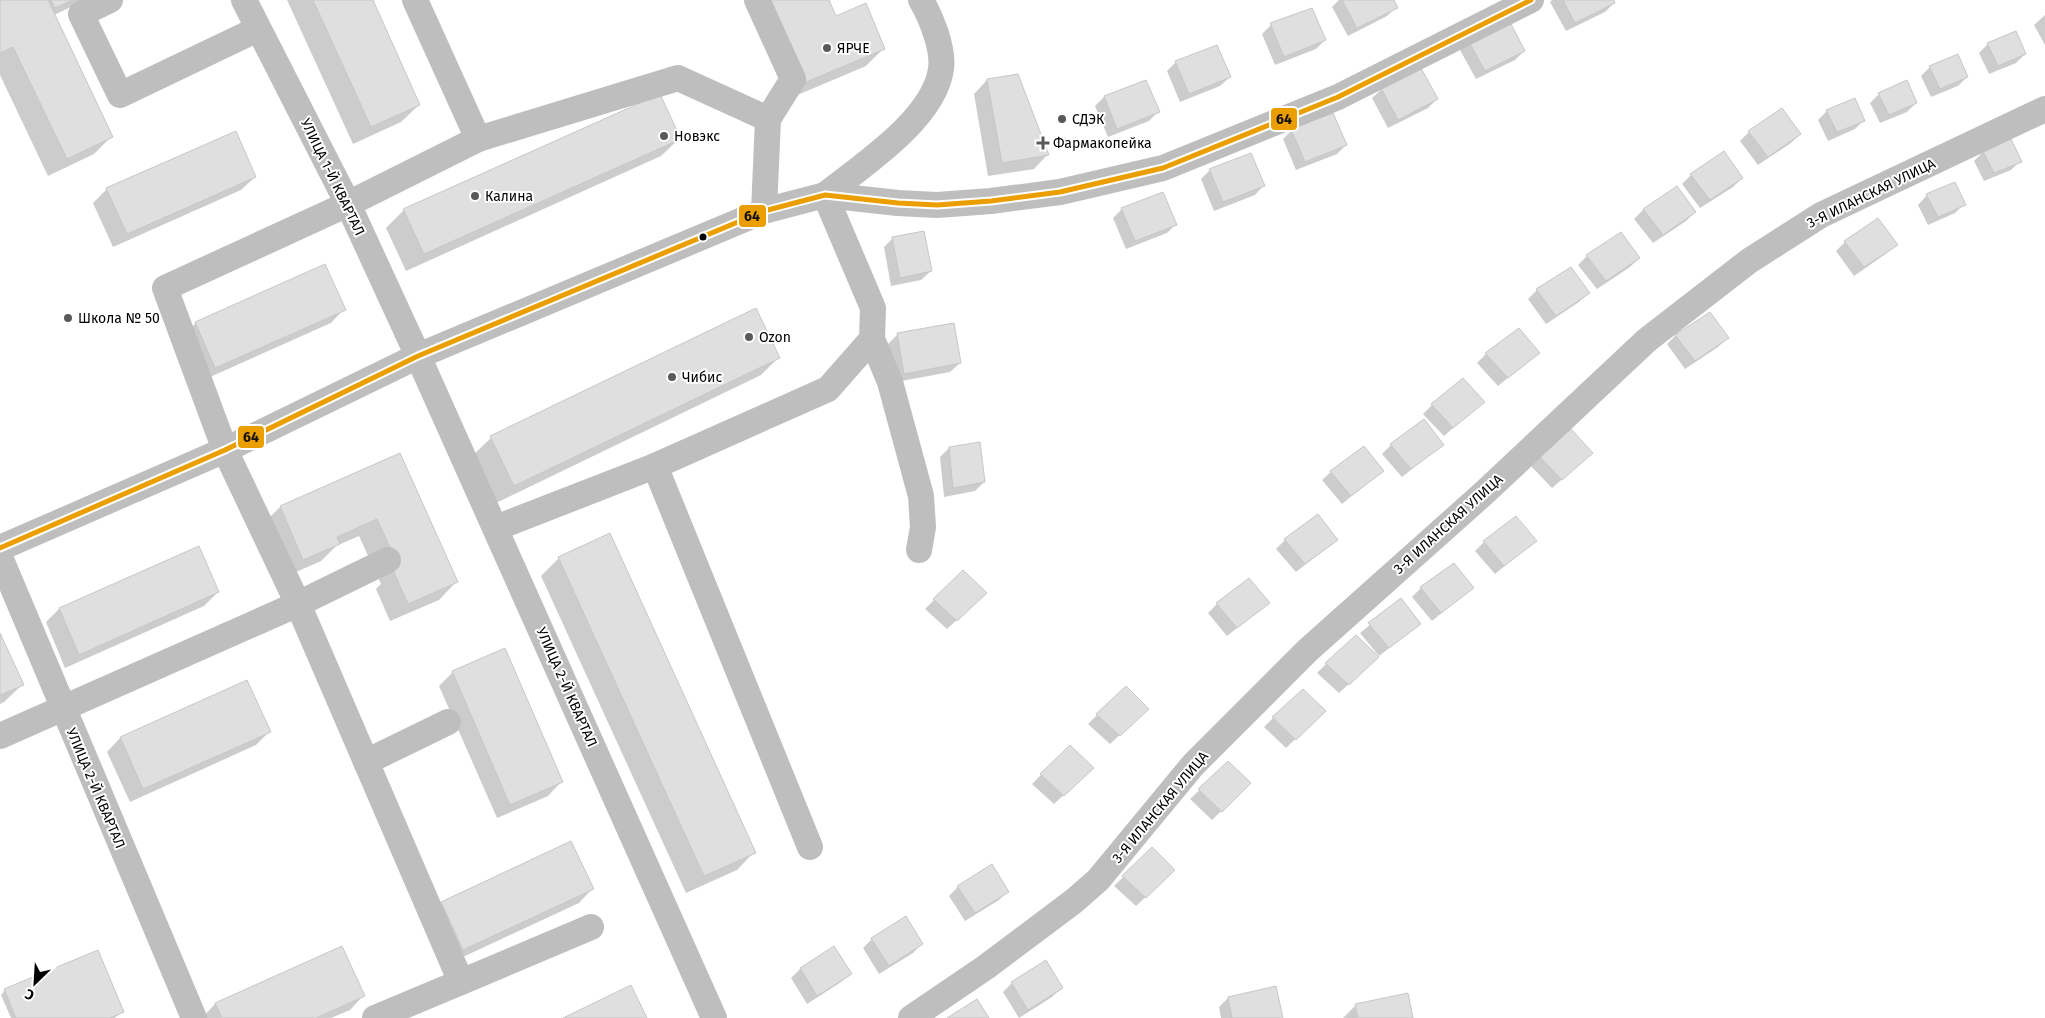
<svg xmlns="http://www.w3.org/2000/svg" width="2045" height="1018" viewBox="0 0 2045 1018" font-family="'Fira Sans',sans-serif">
<rect width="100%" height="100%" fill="#fff"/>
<g fill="#0003">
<polygon points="0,0 86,0 54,15 112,136 94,154 48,176 0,75"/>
<polygon points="287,0 371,0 419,105 401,122 353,144"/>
<polygon points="828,0 835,17 884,48 866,66 788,99"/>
<polygon points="1339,0 1392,0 1396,7 1387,16 1348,36 1332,7"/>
<polygon points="1552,0 1612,0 1614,3 1605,12 1566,31 1550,2"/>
<polygon points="2045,15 2045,45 2034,25"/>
<polygon points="1271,25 1325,40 1316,49 1275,65 1262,34"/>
<polygon points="1469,41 1524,51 1515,60 1476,79 1460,50"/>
<polygon points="1988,44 2025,54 2016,63 1989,74 1979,53"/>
<polygon points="1176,62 1230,77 1220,86 1180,102 1167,71"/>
<polygon points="1930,67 1967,77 1958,86 1931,97 1921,76"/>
<polygon points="987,80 1047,155 1034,169 988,176 974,94"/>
<polygon points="1382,89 1437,99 1428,108 1388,128 1372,98"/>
<polygon points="1879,94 1916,103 1907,112 1880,123 1870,103"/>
<polygon points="1104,97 1158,112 1149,121 1108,137 1095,106"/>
<polygon points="1827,111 1864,120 1855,129 1828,141 1818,120"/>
<polygon points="1292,130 1346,145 1337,154 1296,170 1283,139"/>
<polygon points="1749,132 1800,134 1791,143 1758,165 1740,141"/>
<polygon points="679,139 661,156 406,271 386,228 404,210"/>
<polygon points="1983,152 2020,161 2011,170 1984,181 1974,161"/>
<polygon points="1724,153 1742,178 1733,187 1700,208 1682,184 1691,175"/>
<polygon points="1210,170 1264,185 1255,195 1214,211 1201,179"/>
<polygon points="255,177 241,190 113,247 93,203 107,189"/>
<polygon points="1677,188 1695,212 1686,221 1653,243 1634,219 1643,210"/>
<polygon points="1927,195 1964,204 1955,213 1928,225 1918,205"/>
<polygon points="1122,209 1176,224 1167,233 1126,249 1113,218"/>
<polygon points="1878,220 1896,244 1887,253 1854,276 1836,251 1845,242"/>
<polygon points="893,238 931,271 921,280 891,286 884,247"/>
<polygon points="1587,256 1639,258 1630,267 1597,289 1578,265"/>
<polygon points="1537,290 1588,293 1579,302 1546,324 1528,299"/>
<polygon points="344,309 331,323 201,381 182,337 196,323"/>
<polygon points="756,310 779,357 761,375 496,503 473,455 491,438"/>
<polygon points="898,334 960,363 950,372 896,382 888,344"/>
<polygon points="1676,335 1727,338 1718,347 1685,369 1667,344"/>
<polygon points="1538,353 1498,386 1477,363 1486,354"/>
<polygon points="1483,402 1444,436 1423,414 1432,405"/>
<polygon points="1391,445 1442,445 1402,477 1382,454"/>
<polygon points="949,448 984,482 975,491 944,497 940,457"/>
<polygon points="400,455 456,582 439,600 390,621 376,589 381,584 359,536 336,546 321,561 285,577 262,525 280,507"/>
<polygon points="1540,457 1582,462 1552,488 1531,466"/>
<polygon points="1382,471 1342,504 1322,480 1331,472"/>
<polygon points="1285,540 1336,540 1296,572 1276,549"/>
<polygon points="1535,541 1495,574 1475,551 1484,542"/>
<polygon points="559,558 754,852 737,870 686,893 541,576"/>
<polygon points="1421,588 1472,588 1432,621 1412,597"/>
<polygon points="218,592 204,606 65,668 46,622 59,609"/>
<polygon points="934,600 976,602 947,629 925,609"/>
<polygon points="1401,600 1420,624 1379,656 1360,633"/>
<polygon points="1268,603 1227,636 1208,613 1217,604"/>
<polygon points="0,635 22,685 4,702 0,704"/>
<polygon points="1326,664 1368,666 1339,693 1317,673"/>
<polygon points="453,672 561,782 548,796 497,818 439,686"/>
<polygon points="246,681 269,732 256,745 130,802 107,752 120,738"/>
<polygon points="1097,715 1138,718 1110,744 1088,724"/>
<polygon points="1273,718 1315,720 1286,748 1264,727"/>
<polygon points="1228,763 1241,792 1212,820 1190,799"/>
<polygon points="1041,775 1083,777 1054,804 1032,784"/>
<polygon points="1152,849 1165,879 1136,906 1114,886"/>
<polygon points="958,887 1008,891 999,900 965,921 949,896"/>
<polygon points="592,889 579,903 450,963 428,917 442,903"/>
<polygon points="872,939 922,943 913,953 879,974 863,948"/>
<polygon points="341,947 363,996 350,1010 331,1018 202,1018 215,1004"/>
<polygon points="834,948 850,973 841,982 807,1004 791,978 800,969"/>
<polygon points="1045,962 1061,988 1052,997 1019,1018 1003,992 1012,983"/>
<polygon points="5,990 123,1012 114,1018 11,1018 1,995"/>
<polygon points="1228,998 1282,1018 1221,1018 1219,1007"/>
<polygon points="1356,1005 1412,1018 1343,1018"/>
</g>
<g fill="#dfdfdf" stroke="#c7c7c7">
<polygon points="0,0 48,0 113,137 67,159 13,47 0,53"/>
<polygon points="51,0 73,0 55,8"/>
<polygon points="313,0 373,0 420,105 371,127"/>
<polygon points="771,0 829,0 836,16 866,3 885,49 806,82"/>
<polygon points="1342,0 1394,0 1398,8 1357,28"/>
<polygon points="1563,0 1614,0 1615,3 1575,23"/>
<polygon points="1312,8 1326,40 1284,57 1270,23"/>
<polygon points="1509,20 1525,51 1485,71 1468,40"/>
<polygon points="2016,31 2026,54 1998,66 1987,43"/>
<polygon points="1217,45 1231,77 1189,94 1175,61"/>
<polygon points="1958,54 1968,77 1940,89 1929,66"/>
<polygon points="1421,68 1438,99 1398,120 1381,88"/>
<polygon points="1018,74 1049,155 1002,163 987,79"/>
<polygon points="1146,80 1160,112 1117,129 1104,96"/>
<polygon points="1907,80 1917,103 1889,115 1878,93"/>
<polygon points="660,94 681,139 424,254 403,209"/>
<polygon points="1855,98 1865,121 1837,132 1826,110"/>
<polygon points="1782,108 1801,134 1768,157 1748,131"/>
<polygon points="1333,113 1347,145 1305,162 1291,129"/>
<polygon points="236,131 256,177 127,234 106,188"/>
<polygon points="2011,139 2022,162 1994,173 1983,151"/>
<polygon points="1724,151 1743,178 1710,200 1690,174"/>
<polygon points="1251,153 1265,186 1223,202 1209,169"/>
<polygon points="1955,182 1966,205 1938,217 1926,194"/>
<polygon points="1677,186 1696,212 1663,235 1643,209"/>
<polygon points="1163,192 1177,225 1135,241 1121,208"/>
<polygon points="1878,218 1898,245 1864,267 1844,241"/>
<polygon points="924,231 932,271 900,278 892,237"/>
<polygon points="1621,232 1640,258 1606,281 1586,255"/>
<polygon points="325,264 346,310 215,368 195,322"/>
<polygon points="1571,267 1590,293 1556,316 1536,289"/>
<polygon points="756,308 780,358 514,486 490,436"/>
<polygon points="1710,312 1729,338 1695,361 1675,335"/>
<polygon points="954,323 961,363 904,374 897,333"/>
<polygon points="1519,328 1540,353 1508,378 1485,353"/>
<polygon points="1463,378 1485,402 1453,428 1431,404"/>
<polygon points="1424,419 1444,445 1411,469 1390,444"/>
<polygon points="1571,429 1593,453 1562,480 1539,456"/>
<polygon points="980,442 985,482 953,488 949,447"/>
<polygon points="1364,446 1384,471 1351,496 1330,471"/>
<polygon points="400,453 458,582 408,604 393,570 399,567 377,519 337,537 340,544 303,560 280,506"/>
<polygon points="1318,514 1338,540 1305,564 1284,539"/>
<polygon points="1516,516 1537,541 1504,566 1483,541"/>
<polygon points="610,533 756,853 704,876 558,557"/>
<polygon points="199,546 219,592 79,655 59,608"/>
<polygon points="1454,563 1474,588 1441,613 1420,587"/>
<polygon points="963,570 987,593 957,621 933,599"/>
<polygon points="1249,578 1270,603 1237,628 1216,603"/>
<polygon points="1401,598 1421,624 1389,648 1368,623"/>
<polygon points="0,633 24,685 0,695"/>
<polygon points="1356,635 1379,657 1349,685 1325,663"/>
<polygon points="505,648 563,782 510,805 452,671"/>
<polygon points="247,680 271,732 143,789 120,737"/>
<polygon points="1126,686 1149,709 1120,736 1096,714"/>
<polygon points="1303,689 1326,711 1296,740 1272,717"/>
<polygon points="1070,745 1094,768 1064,796 1040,774"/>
<polygon points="1228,761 1251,783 1222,812 1198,789"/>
<polygon points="571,841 594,889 463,950 441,902"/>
<polygon points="1152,847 1175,870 1146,898 1122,876"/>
<polygon points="992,864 1009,892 975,913 957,886"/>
<polygon points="906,916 923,944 889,966 871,938"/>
<polygon points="342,946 365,996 316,1018 222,1018 215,1003"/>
<polygon points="834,946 852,974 817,996 800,968"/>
<polygon points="98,950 124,1012 110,1018 16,1018 4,989"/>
<polygon points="1046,960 1063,988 1028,1010 1011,982"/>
<polygon points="631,985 647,1018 563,1018"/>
<polygon points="1276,986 1283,1018 1232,1018 1228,997"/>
<polygon points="1408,993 1413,1018 1358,1018 1355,1004"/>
<polygon points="977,999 989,1018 947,1018"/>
</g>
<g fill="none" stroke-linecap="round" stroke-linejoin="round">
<g stroke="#bebebe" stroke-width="26">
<polyline points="110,0 81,14 120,95 258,29"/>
<polyline points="244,0 348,204 418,356 714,1018"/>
<polyline points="415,0 478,139 348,204 165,288 225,450 298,604 461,982 591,927"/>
<polyline points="757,0 793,79 768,119 764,211"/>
<polyline points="478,139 678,78 768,119"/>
<path d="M825 195C863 165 934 119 941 69 944 49 931 17 921 0"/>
<polyline points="872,339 890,382 921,496 923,527 919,550"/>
<polyline points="496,528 655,466"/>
<polyline points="0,548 225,450 418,356 764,211 825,195 898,203 937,205 991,201 1060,192 1163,168 1338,97 1531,0"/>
<polyline points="0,557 194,1018"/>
<polyline points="0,736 298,604 388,560"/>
<polyline points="366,762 448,722"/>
<polyline points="810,847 655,466 828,389 872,339 873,308 825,195"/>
<polyline points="375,1018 461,982"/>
<polyline points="911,1018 986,967 1074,901 1098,880 1193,765 1308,650 1484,493 1647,340 1749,261 1821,215 2045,109"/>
</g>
<g stroke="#fff" stroke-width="9">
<polyline id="bus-1" points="0,548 225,450 418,356 764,211 825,195 898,203 937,205 991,201 1060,192 1163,168 1338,97 1531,0"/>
</g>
<use href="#bus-1" stroke="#eb9e00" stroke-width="5"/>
</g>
<g fill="#595959" stroke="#fff" stroke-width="2">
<circle cx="827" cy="48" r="5"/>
<circle cx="1062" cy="119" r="5"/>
<circle cx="664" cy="136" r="5"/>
<path d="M1040.5 135.5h5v5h5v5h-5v5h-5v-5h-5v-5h5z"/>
<circle cx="475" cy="196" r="5"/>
<circle cx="68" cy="318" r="5"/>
<circle cx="749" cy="337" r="5"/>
<circle cx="672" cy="377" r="5"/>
</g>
<circle fill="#000" stroke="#fff" stroke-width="2" cx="703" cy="237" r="4.5"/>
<g text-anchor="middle" stroke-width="4" stroke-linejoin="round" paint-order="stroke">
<g font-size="14" fill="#000" stroke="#fff" text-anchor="start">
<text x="837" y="53">ЯРЧЕ</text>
<text x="1072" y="124">СДЭК</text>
<text x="674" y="141">Новэкс</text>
<text x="1053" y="148">Фармакопейка</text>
<text x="485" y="201">Калина</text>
<text x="78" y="323">Школа № 50</text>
<text x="759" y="342">Ozon</text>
<text x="682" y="382">Чибис</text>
</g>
<g font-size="14" fill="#000" stroke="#fff">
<text transform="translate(333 177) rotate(64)" y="5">УЛИЦА 1-Й КВАРТАЛ</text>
<text transform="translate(1871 193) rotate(-26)" y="5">3-Я ИЛАНСКАЯ УЛИЦА</text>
<text transform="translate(1448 524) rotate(-42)" y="5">3-Я ИЛАНСКАЯ УЛИЦА</text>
<text transform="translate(567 687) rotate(66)" y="5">УЛИЦА 2-Й КВАРТАЛ</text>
<text transform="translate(96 788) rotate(67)" y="5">УЛИЦА 2-Й КВАРТАЛ</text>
<text transform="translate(1160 807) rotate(-50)" y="5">3-Я ИЛАНСКАЯ УЛИЦА</text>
</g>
</g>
<g stroke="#fff" stroke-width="2">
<rect x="1270" y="107" width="28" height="24" rx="5" fill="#eb9e00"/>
<rect x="738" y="204" width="29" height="24" rx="5" fill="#eb9e00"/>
<rect x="237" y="425" width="28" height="24" rx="5" fill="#eb9e00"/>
</g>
<g font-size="14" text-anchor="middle" font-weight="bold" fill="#111">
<text x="1284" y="124">64</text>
<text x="752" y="221">64</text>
<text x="251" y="442">64</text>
</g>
<g transform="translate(35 983) rotate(205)" stroke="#ffffff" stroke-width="4" paint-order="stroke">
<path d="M0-4L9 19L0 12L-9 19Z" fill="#000000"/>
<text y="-8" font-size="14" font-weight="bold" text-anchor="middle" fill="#000000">С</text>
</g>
</svg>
